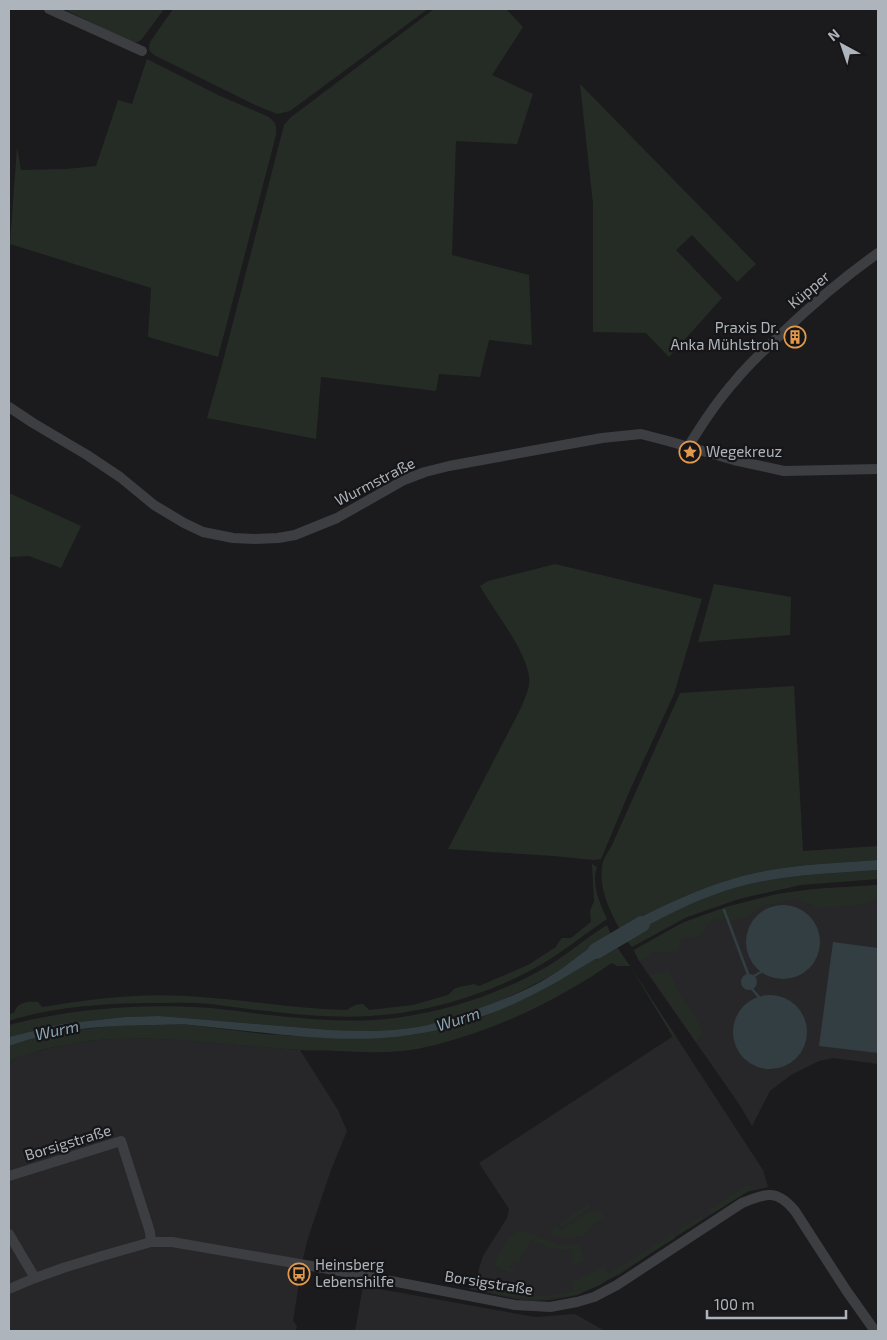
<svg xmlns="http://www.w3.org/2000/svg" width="887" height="1340" viewBox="0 0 887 1340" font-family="'Exo 2',sans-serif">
<rect width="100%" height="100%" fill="#1b1b1d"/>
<g fill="#272729">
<polygon points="878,885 878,1064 833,1058 819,1061 791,1075 770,1091 752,1126 739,1104 639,961 634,950 682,923 726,907 777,894 814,889"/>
<polygon points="675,1035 763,1170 768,1187 747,1192 680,1234 620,1274 578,1295 552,1300 534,1301 521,1300 469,1289 477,1282 479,1268 483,1256 507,1218 509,1209 479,1163"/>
<polygon points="116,1038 174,1039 300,1050 338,1110 347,1131 331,1170 308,1238 303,1258 293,1321 297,1326 296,1331 9,1331 9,1061 27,1054 69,1043"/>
<polygon points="363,1286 535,1317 575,1314 605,1331 355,1331"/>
</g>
<g fill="#252c25">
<polygon points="66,9 164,9 142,39 138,42 130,42 66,10"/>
<path d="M173 9H428L290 111 277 114 253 104 154 55C149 51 148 48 150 42Z"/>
<polygon points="434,9 506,9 523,27 492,75 533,94 517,144 456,141 452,255 529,275 532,345 489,340 480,377 439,374 436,391 321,377 316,439 207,418 222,365 284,125 290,118"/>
<path d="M147 59 220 96 267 116C275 121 277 125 276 135L218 357 148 337 151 288 10 244 17 147 21 170 66 169 96 166 118 100 132 104Z"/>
<polygon points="580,84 756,264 737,282 692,235 676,250 722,298 669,357 646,333 593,332 593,204"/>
<polygon points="9,493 81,526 61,568 29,556 9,557"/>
<path d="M555 564 702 599 674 694 630 790 601 859 594 860 553 856 448 849 522 706C525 697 531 686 529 676 525 649 494 611 480 586L488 581Z"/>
<polygon points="714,584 791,597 790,635 698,642"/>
<path d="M794 686 803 851 878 846V860C839 863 799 864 760 872 710 882 664 905 619 928 609 909 599 889 602 867 602 860 609 851 612 845L680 693Z"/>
<path d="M592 864 597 867C591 884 600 904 607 919 583 935 561 954 535 968 486 995 426 1013 370 1016 338 1018 299 1015 268 1011 249 1010 230 1006 211 1004 189 1002 166 1003 143 1003 98 1004 52 1007 9 1021V1014L14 1013C17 1002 28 1001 38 1002L42 1007C89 999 138 993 187 996 241 999 294 1009 347 1010 353 1006 356 1004 363 1004L369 1010 413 1005 448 995 454 989 459 987 474 984 479 986 528 965 556 947 558 943 562 938H571L591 922 590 911 594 901Z"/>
<path d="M878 870V879L801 885 739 899 687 917 632 947 624 938C653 923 681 907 711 896 764 875 822 874 878 870Z"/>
<path d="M878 885V898L861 905 820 908 796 899 766 905 756 909 749 916 732 921 723 919H715L705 926V931C700 938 693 939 685 937L681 940 678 951 661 953 653 952 649 954 647 958 639 961 634 950 682 923 726 907 777 894 814 889Z"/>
<path d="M607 925 611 935C589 946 572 963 552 975 545 979 538 982 531 986 496 1004 457 1020 417 1027 389 1032 359 1031 330 1030L197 1019 159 1016 125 1017 61 1024 9 1037V1025C74 1008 143 1003 211 1008 233 1010 256 1014 278 1016 316 1020 358 1023 395 1018 448 1011 502 993 548 966 568 954 586 938 607 925Z"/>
<path d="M615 944 630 966 675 1035 673 1037 630 966H617L612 963C559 999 501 1028 439 1044 427 1047 414 1050 402 1051 380 1053 359 1052 338 1051 325 1050 312 1051 300 1050 202 1044 103 1022 9 1061V1046L29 1038 60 1032 122 1025H190L264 1034 312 1037 384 1038 418 1034 483 1017 565 977 610 951Z"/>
<path d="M669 970C673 979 676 989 681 997 688 1009 701 1021 702 1036L696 1042 650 975Z"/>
<polygon points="748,1184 751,1187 750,1190 713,1213 708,1212 708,1211"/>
<polygon points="588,1203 591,1207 561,1227 560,1225"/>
<polygon points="599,1210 604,1218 590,1227 584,1235 573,1238 564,1238 552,1235 550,1232 551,1230 556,1226 560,1231 592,1211 594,1213"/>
<polygon points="702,1215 702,1220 680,1234 678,1230"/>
<path d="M519 1230 524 1231 559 1245H578L585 1259 571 1266 572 1250 552 1248 531 1240 518 1264 513 1262 510 1267 515 1271 512 1273 493 1266C498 1256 508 1234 519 1230Z"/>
<polygon points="673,1234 675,1238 598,1286 575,1295 535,1300 497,1294 493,1292 490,1287 490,1281 493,1278 503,1279 502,1291 532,1296 554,1295 574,1291 572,1282 604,1267 608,1274"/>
</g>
<g fill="#333e42">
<path d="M878 860V870C822 874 764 875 711 896 681 907 653 923 624 938L619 928C664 905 710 882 760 872 799 864 839 863 878 860Z"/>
<circle cx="783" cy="942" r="37"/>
<path d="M611 935 615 944 610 951C581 967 554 985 524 999 481 1020 431 1035 383 1038 319 1042 255 1031 191 1025 179 1024 166 1025 154 1025 105 1025 55 1029 9 1046V1037L61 1024 125 1017 159 1016 197 1019 330 1030C359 1031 389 1032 417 1027 436 1024 454 1017 472 1011 500 1001 527 991 552 975 572 963 589 945 611 935Z"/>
<polygon points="833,942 878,948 878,1053 819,1046"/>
<circle cx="749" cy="982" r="8"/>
<circle cx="770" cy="1032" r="37"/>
</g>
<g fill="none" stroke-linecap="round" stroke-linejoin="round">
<g stroke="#333e42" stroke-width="2.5">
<polyline points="724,910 748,974"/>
<polyline points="754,976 761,972"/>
<polyline points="752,989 759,997"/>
</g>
<polyline stroke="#333e42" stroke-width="16" points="596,951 642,924"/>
<g stroke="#3c3e41" stroke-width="10">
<polyline points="49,9 142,51"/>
<polyline points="9,407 33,423 87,455 120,477 154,505 184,523 203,532 233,538 255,539 278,538 295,535 337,518 404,480 425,472 449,466 602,438 641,434 668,441 734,460 784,471 878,469"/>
<path d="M688 447C702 424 717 401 735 381 748 365 763 351 778 337 809 307 843 278 878 253"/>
<polyline points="9,1176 121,1141 150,1232 151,1242"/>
<polyline points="9,1234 35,1278"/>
<path d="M9 1289 35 1278 63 1268 102 1256 151 1242H172L340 1271 515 1305 550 1307 577 1302 594 1297 617 1285 742 1203C767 1193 777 1189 795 1211L846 1290 875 1331"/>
</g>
</g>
<defs>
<g id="building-ring" transform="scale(1.125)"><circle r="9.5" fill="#161618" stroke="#e3994c" stroke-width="1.5"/><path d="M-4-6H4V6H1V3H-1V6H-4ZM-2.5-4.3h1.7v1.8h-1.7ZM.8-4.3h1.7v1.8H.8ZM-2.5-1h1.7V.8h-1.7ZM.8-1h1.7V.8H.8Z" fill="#e3994c"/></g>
<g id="sight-ring" transform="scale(1.125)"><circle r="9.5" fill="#161618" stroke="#e3994c" stroke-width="1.5"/><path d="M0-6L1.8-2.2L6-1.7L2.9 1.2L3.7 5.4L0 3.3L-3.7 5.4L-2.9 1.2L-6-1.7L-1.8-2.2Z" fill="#e3994c"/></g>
<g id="bus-ring" transform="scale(1.125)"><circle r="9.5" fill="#161618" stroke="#e3994c" stroke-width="1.5"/><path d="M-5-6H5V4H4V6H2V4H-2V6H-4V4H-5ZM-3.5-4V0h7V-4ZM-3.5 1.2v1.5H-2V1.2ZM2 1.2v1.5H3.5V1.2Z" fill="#e3994c"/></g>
</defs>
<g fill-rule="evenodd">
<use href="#building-ring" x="795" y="337"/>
<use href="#sight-ring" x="690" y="452"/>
<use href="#bus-ring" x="299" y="1274"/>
</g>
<g text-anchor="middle" stroke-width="4.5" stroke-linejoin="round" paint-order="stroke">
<g font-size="15" fill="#aeb4bb" stroke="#161618">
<text transform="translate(809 290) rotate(-40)" y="5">Küpper</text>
<text transform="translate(375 482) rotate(-27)" y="5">Wurmstraße</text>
<text transform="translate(68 1143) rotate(-17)" y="5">Borsigstraße</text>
<text transform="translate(489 1283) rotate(9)" y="5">Borsigstraße</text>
</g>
<g font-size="15" fill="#aeb4bb" stroke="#161618" text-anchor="start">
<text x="779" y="333" text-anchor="end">Praxis Dr.<tspan x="779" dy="17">Anka Mühlstroh</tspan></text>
<text x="706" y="457">Wegekreuz</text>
<text x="315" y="1270">Heinsberg<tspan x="315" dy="17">Lebenshilfe</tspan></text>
</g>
<g font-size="16" font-style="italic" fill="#89a5b2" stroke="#161618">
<text transform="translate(458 1019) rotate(-18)" y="6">Wurm</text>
<text transform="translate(57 1030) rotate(-12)" y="6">Wurm</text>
</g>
</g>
<rect width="887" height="1340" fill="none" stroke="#aeb4bb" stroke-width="20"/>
<g transform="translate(842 45) rotate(320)" stroke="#161618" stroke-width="4" paint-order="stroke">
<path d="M0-4L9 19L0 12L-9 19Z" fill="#aeb4bb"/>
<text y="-8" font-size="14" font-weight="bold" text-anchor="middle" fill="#aeb4bb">N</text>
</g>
<path d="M707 1310v8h139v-8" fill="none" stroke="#aeb4bb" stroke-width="2.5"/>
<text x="714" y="1310" font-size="15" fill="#aeb4bb" stroke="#161618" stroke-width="4" paint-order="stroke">100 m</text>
</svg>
